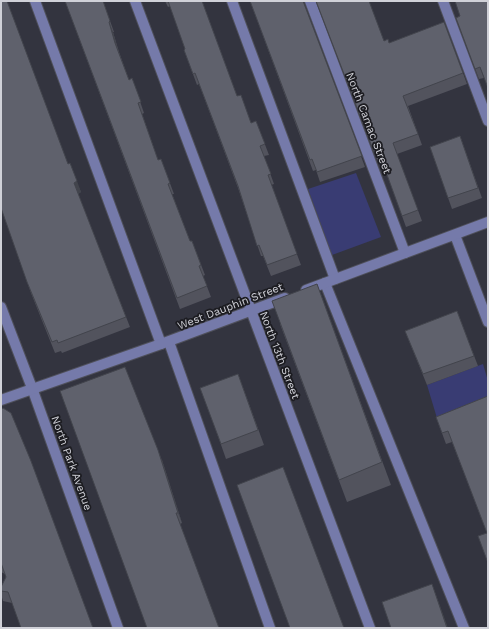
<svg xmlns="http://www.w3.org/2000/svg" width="489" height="629" viewBox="0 0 489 629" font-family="'Work Sans',sans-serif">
<rect width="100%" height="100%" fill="#33343f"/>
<g fill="#393c73">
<polygon points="356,173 381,237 332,255 308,189"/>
<polygon points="483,364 488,381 488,408 440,428 427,385"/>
</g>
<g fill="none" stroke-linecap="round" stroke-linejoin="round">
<g stroke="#4f505b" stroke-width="12">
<g id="minor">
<polyline points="35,1 161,344"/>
<polyline points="135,1 370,628"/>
<polyline points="232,1 335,279"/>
<polyline points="310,1 405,253"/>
<polyline points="443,1 488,121"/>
<polyline points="455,235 488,322"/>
<polyline points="325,283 464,628"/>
<polyline points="306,290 488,222"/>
<polyline points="1,307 32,388 118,628"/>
<polyline points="169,342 270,628"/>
<polyline points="1,400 161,344 285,298"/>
</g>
</g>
<use href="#minor" stroke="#757aaa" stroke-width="10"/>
</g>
<g fill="#52535d">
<polygon points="65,1 103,1 114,32 113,32 119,52 129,80 132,78 144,113 142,114 158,160 161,159 174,194 172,194 190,241 192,241 205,275 203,276 211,297 180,309"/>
<polygon points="165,1 202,1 237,96 251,123 256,121 269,155 264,156 274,184 271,185 301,265 271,276 263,256 261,256 238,188 199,84 197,85 184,50 185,49 170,6 168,7"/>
<polygon points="250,1 304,3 365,167 320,182 316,170 313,171"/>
<polygon points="316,1 384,41 389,43 444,22 467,84 408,106 422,145 397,154 422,221 406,227 382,161 378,162"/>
<polygon points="460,16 484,78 479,79 456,18"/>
<polygon points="460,136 482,198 452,209 430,147"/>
<polygon points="68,164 81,192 78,194 130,327 62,353 61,351 55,353 31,293 1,208"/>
<polygon points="317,284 391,485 347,502 280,324"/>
<polygon points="457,311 478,366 427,385 405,331"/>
<polygon points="238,374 264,445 226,459 206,402"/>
<polygon points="60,391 162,460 182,523 180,524"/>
<polygon points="488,396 487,533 452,442 446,444 436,417"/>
<polygon points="1,409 12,603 3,601 1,594 1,587 6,577 5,574 1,572"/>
</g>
<g fill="#42444c">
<polygon points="109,22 113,32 119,54 115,43"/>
<polygon points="77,181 81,192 78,194 74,183"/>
<polygon points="158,450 162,460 182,523 178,513"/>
<polygon points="432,584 448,628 447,628"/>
</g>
<g fill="#5f616c" stroke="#42444c">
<polygon points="1,1 7,1 68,164 70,163 77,181 74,183 126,317 58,343 57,340 52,342 27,282 1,208"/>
<polygon points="65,1 103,1 110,21 109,22 115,43 129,80 132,78 141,102 138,103 158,160 161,159 170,183 168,184 190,241 192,241 201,265 199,266 207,286 177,298"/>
<polygon points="168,1 202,1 237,96 241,95 251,123 256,121 265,144 260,146 271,174 268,175 297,254 267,265 259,245 257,246 238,186 195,73 193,74 184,50 185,49"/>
<polygon points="250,1 303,1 362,156 317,172 312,159 310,160"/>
<polygon points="316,1 369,1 384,41 388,39 389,43 444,22 463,73 403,96 418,134 393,143 418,210 402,216 378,150 374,152"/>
<polygon points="455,1 488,1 488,88 480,67 475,69 456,18 460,16"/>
<polygon points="460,136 478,188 448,198 430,147"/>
<polygon points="317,284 382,462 339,480 272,301"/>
<polygon points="457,311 474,356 423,374 405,331"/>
<polygon points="125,367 158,450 178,513 176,513 219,628 147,628 60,391"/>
<polygon points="238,374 258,430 221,444 200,388"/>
<polygon points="488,396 488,563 478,536 487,533 448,431 442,433 436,417"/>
<polygon points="3,408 11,413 31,461 93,628 21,628 8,592 1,591 1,587 6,577 1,563 1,409"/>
<polygon points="283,467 344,628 290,628 237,485"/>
<polygon points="432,584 447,628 391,628 382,602"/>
</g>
<g text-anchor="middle" stroke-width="3.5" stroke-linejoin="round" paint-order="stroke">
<g font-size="11" fill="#d0d1d8" stroke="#1c1c21">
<text transform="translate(369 123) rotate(69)" y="4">North Camac Street</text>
<text transform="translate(230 306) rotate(-21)" y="4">West Dauphin Street</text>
<text transform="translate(280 355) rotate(69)" y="4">North 13th Street</text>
<text transform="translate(72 463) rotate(70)" y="4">North Park Avenue</text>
</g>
</g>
<rect width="489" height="629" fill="none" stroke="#d0d1d8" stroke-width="4"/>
</svg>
